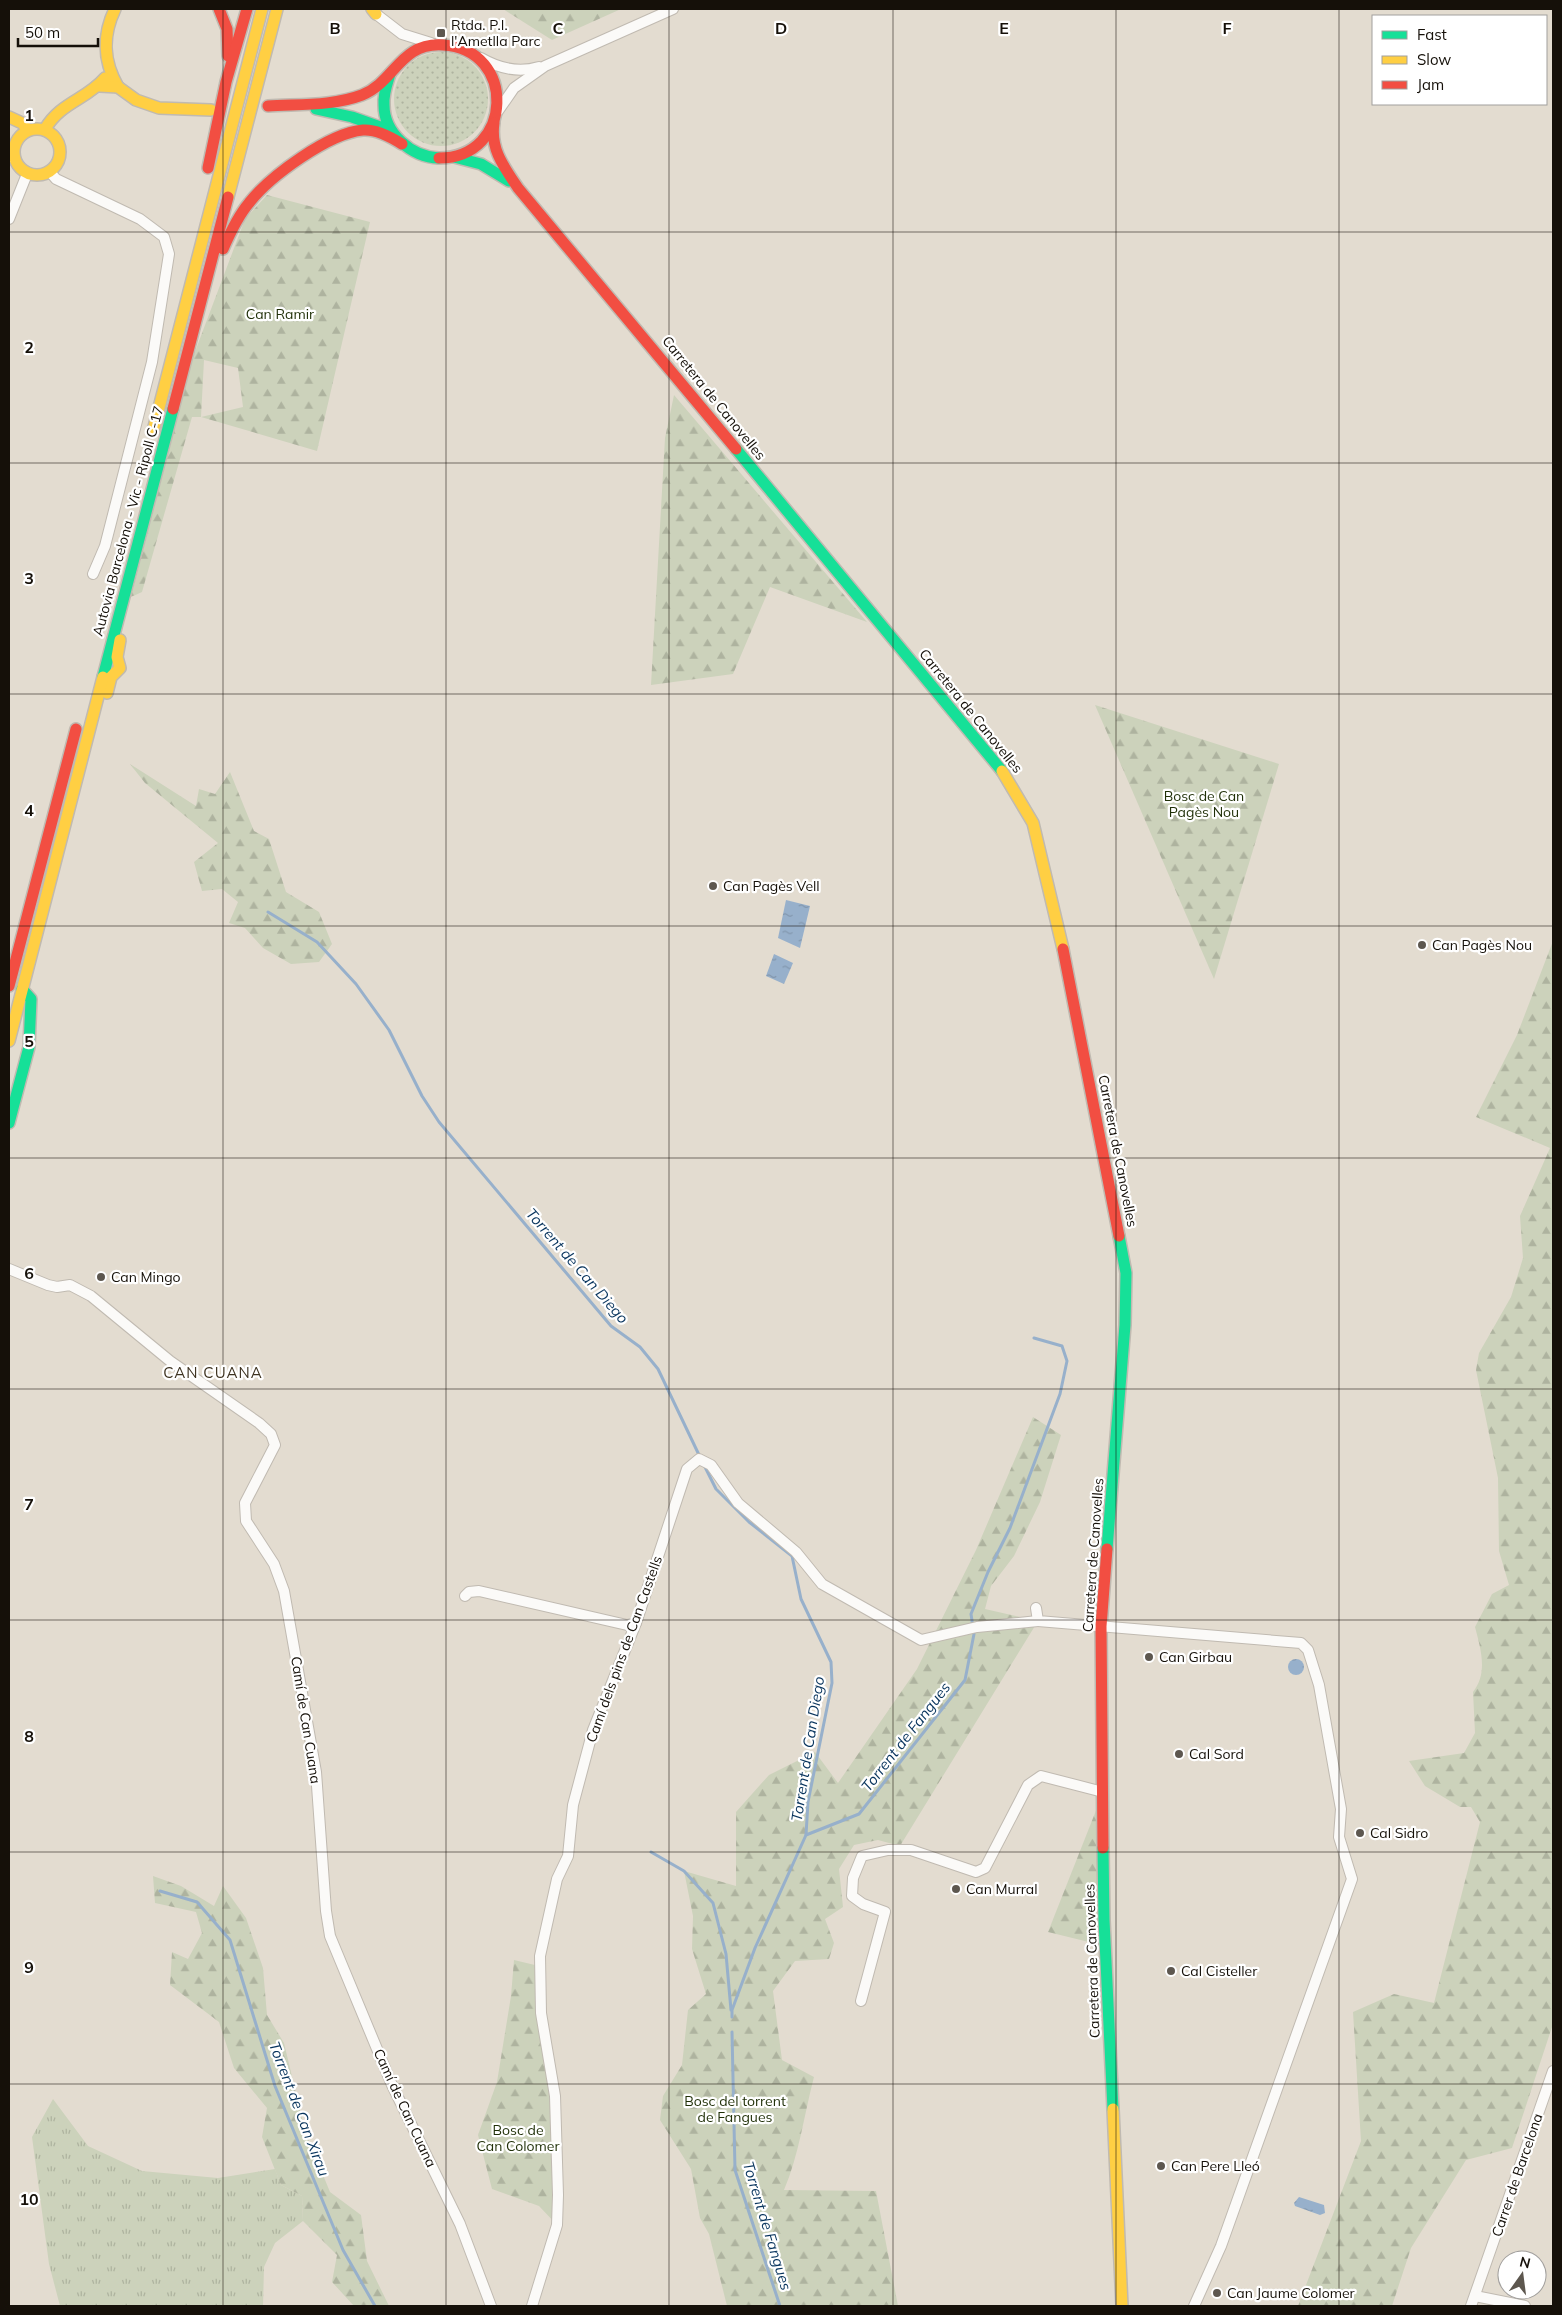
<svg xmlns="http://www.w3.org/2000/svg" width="1562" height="2315" viewBox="0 0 1562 2315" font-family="Mulish,sans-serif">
<defs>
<pattern id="grass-tufts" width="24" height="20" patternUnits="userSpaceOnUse" patternTransform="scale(1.25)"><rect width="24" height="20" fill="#ccd2bb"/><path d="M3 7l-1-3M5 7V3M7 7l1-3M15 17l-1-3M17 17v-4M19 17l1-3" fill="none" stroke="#aeb39f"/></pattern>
<pattern id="forest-firs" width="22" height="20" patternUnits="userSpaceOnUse" patternTransform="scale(1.25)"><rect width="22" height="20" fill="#ccd2bb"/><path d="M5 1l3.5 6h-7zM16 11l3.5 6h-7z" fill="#aeb39f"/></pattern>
<pattern id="park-dots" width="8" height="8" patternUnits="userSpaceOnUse" patternTransform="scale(1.25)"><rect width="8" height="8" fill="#ccd2bb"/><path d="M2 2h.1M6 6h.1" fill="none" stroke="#aeb39f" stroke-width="1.8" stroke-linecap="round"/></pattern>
<pattern id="water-ripples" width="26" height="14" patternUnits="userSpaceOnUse" patternTransform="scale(1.25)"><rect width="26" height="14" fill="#97b0cb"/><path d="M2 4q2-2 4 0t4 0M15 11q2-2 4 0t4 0" fill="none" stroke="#8196ad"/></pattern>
</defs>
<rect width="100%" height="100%" fill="#e3dcd0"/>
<polygon fill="url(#grass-tufts)" points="53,2099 88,2146 142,2171 218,2178 275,2169 281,2185 302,2196 303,2221 275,2243 264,2267 263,2306 60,2306 49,2264 32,2137"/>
<g fill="url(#forest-firs)" fill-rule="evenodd">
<polygon points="503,9 621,9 552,40"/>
<path d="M267 195 370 222 317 451 201 417H192L142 592 131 597 193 357 245 219ZM204 360 238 368 243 407 201 417Z"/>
<polygon points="674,395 867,622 770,587 733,674 651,685 665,438"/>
<polygon points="1095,705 1279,764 1214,979"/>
<polygon points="130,764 196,806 199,789 215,794 230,772 254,831 269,839 286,892 319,912 332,944 319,962 291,964 263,948 245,928 229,923 238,902 222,889 202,891 194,862 218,843 145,783"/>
<path d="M1553 941V2024L1512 2148 1466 2160 1411 2248 1392 2306H1298L1361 2141 1353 2012 1394 1994 1434 2003 1480 1822 1471 1807H1460L1425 1786 1409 1761 1464 1753 1475 1733 1473 1692C1488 1673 1481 1650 1475 1627L1492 1594 1509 1585 1499 1551 1498 1478 1476 1370 1479 1353 1511 1297 1523 1258 1520 1216 1550 1148 1476 1117 1517 1035Z"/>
<path d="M1033 1417 1061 1435 1040 1502 1014 1556 991 1586 985 1609 1038 1621 900 1846 878 1840 854 1845 839 1869 843 1907 825 1919 834 1943 829 1959 795 1961 773 1991 782 2060 814 2077C804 2115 799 2155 784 2190L876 2191 898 2306H727L709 2234 700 2218 691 2169 660 2120 663 2096 682 2065 688 2010 706 1994 692 1949 693 1916 684 1871 736 1886V1812L769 1775 815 1752 838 1783 917 1669 976 1550Z"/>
<polygon points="1097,1808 1101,1945 1048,1932"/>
<polygon points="153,1876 181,1886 214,1906 223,1886 246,1918 263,1968 267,2015 284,2043 305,2131 330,2192 361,2215 367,2261 389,2306 354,2306 332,2282 337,2255 303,2221 302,2196 281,2185 262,2137 267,2108 234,2068 219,2022 170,1985 172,1952 188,1959 202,1933 196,1912 155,1903"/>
<polygon points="514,1960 539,1966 555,2096 557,2225 539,2206 492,2189 478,2135 497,2082 511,1996"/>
</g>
<circle fill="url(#park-dots)" cx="441" cy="99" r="47"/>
<g fill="url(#water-ripples)">
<polygon points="786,900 810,906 800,948 778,938"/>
<polygon points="774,954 793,963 784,984 766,976"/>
<circle cx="1296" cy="1667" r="8"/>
<polygon points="1299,2197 1324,2205 1325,2213 1320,2215 1295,2206 1294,2203"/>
</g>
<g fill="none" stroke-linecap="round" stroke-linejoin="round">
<g stroke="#97b0cb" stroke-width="3">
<polyline points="268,912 317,942 356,984 389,1030 422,1096 439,1122 611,1326 640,1347 658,1369 700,1457"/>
<polyline points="704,1465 716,1489 749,1522 792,1556 801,1599 831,1662 832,1683 808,1802 806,1835"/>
<polyline points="651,1852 684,1871 713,1903 726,1954 731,2010"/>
<polyline points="160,1891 197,1902 230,1940 275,2086 343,2250 375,2306"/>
<polyline points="732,2017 732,2010 755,1948 806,1835 859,1814 965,1680 974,1634 971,1614 988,1572 1010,1528 1060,1394 1067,1361 1062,1346 1034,1338"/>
<polyline points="732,2032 735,2170 780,2306"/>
</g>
<g stroke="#c0bab1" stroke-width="12">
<g id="street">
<polyline points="374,10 376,14 402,34 431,43"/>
<path d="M481 58C500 69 519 73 539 67"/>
<polyline points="498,111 514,88 545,66 673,9"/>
<polyline points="9,157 13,157"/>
<polyline points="50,172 56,179 140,219 164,237 169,254 152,362 105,546 93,574"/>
<polyline points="9,219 27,174"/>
<polyline points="9,1269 48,1285 57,1287 70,1285 91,1296 170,1361 259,1423 271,1434 275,1445 245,1503 246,1521 274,1564 284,1591 316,1772 326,1911 330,1936 392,2085 460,2224 491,2306"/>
<polyline points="465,1596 469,1592 479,1591 627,1625 636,1623"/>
<polyline points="1036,1608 1038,1621 1301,1643 1308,1650 1319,1685 1341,1809 1339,1837 1352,1879 1221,2246 1194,2306"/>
<polyline points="861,2001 885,1912 863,1904 852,1896 853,1878 862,1856 888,1850 911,1850 976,1872 985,1868 1028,1785 1041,1776 1103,1792"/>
<polyline points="1475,2296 1525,2306"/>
<polyline points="532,2306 557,2225 558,2195 555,2096 541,2013 540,1956 557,1879 568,1856 573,1805 593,1730 636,1623 687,1469 699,1459 711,1465 738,1503 796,1552 822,1584 921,1640 977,1627 1038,1621"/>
<polyline points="1471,2306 1553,2071"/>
</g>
</g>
<g stroke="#c0bab1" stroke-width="14">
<g id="fast">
<path d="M390 74C387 84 383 94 384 105 384 133 411 157 439 158"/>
<polyline points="316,109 352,117 383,128"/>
<polyline points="454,157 481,164 509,181"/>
<polyline points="736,449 1002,771"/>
<polyline points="103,677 173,409"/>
<polyline points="9,1123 29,1047 31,999 22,989"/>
<polyline points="1107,1549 1125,1325 1126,1273 1119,1236"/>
<polyline points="1103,1848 1104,1920 1113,2109"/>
</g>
</g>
<g stroke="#c0bab1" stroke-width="14">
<g id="slow">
<path d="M115 9C102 36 103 61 118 87"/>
<polyline points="372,9 376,14"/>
<polyline points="100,86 118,87 136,100 159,108 211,110"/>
<polyline points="9,117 22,123 28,130"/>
<circle cx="37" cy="152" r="23"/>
<path d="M45 129C61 102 86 100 105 78"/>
<polyline points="228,197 277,9"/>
<polyline points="153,431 262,9"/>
<polyline points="107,693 111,677 120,668 117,657 120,640"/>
<polyline points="1002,771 1033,823 1063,949"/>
<polyline points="9,1041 103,677"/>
<polyline points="1113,2109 1122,2306"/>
</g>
</g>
<g stroke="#c0bab1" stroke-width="14">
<g id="jam">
<polyline points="219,9 227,29 228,56"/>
<path d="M268 106C299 104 333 106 362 95 395 82 400 42 443 45 517 49 514 158 439 158"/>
<path d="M494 123C490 149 504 167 518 188L736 449"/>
<polyline points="208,168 226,82 247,9"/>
<path d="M223 249C230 233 238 216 249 203 270 176 329 133 363 130 377 129 391 137 402 144"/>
<polyline points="173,409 228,197"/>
<polyline points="1063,949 1119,1236"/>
<polyline points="9,986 76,729"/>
<polyline points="1103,1848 1101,1626 1107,1549"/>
</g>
</g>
<use href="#street" stroke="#fbfaf8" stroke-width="10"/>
<use href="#fast" stroke="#16e098" stroke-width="11"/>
<use href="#slow" stroke="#ffcf43" stroke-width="11"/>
<use href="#jam" stroke="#f24e42" stroke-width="11"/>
</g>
<path fill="none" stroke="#151009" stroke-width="1" stroke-opacity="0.55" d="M223 9V2306M446 9V2306M669 9V2306M893 9V2306M1116 9V2306M1339 9V2306M9 232H1553M9 463H1553M9 694H1553M9 926H1553M9 1158H1553M9 1389H1553M9 1620H1553M9 1852H1553M9 2084H1553"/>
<g fill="#5d574f" stroke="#fff" stroke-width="2">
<rect x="436" y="28" width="10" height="10" rx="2.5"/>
<circle cx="713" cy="886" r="5"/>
<circle cx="1422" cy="945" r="5"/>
<circle cx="101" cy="1277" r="5"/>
<circle cx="1149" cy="1657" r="5"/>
<circle cx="1179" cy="1754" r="5"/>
<circle cx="1360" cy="1833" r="5"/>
<circle cx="956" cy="1889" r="5"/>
<circle cx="1171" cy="1971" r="5"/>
<circle cx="1161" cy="2166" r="5"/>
<circle cx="1217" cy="2293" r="5"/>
</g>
<g text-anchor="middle" stroke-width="4.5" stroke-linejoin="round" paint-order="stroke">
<g font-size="14" fill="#151009" stroke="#fff" text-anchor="start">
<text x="451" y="30">Rtda. P.I.<tspan x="451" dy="16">l'Ametlla Parc</tspan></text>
<text x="723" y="891">Can Pagès Vell</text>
<text x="1432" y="950">Can Pagès Nou</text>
<text x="111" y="1282">Can Mingo</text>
<text x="1159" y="1662">Can Girbau</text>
<text x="1189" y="1759">Cal Sord</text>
<text x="1370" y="1838">Cal Sidro</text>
<text x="966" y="1894">Can Murral</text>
<text x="1181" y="1976">Cal Cisteller</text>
<text x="1171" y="2171">Can Pere Lleó</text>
<text x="1227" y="2298">Can Jaume Colomer</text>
</g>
<g font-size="14" fill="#1f2f07" stroke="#fff">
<text x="280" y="319">Can Ramir</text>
<text x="1204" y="801">Bosc de Can<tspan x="1204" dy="16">Pagès Nou</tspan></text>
<text x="735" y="2106">Bosc del torrent<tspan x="735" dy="16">de Fangues</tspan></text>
<text x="518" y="2135">Bosc de<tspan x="518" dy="16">Can Colomer</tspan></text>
</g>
<g font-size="14" fill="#151009" stroke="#fff">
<text transform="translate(714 398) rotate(51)" y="5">Carretera de Canovelles</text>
<text transform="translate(128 521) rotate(-75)" y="5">Autovia Barcelona - Vic - Ripoll C-17</text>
<text transform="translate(971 711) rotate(51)" y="5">Carretera de Canovelles</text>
<text transform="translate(1118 1151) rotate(79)" y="5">Carretera de Canovelles</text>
<text transform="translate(1093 1555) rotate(-86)" y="5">Carretera de Canovelles</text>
<text transform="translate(624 1649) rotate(-70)" y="5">Camí dels pins de Can Castells</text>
<text transform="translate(306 1720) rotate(81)" y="5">Camí de Can Cuana</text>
<text transform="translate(1092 1961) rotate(-92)" y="5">Carretera de Canovelles</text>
<text transform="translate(405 2108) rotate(65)" y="5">Camí de Can Cuana</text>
<text transform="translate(1517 2175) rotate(-71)" y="5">Carrer de Barcelona</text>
</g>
<g font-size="15" font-style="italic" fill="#08345d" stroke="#fff">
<text transform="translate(577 1266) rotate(49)" y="5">Torrent de Can Diego</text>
<text transform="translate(906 1737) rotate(-52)" y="5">Torrent de Fangues</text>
<text transform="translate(808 1749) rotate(-81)" y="5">Torrent de Can Diego</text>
<text transform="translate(299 2109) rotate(69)" y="5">Torrent de Can Xirau</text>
<text transform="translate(767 2226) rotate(73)" y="5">Torrent de Fangues</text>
</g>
<g font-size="15" letter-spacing="1" fill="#3e3321" stroke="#fff">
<text x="213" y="1378">CAN CUANA</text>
</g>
</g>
<g font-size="16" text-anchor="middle" font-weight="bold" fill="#151009" stroke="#fff" stroke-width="4.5" stroke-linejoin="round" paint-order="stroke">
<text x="335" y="34">B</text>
<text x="558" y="34">C</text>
<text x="781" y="34">D</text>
<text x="1004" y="34">E</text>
<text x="1227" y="34">F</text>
<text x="29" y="121">1</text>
<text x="29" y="353">2</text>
<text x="29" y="584">3</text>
<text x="29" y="816">4</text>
<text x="29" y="1047">5</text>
<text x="29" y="1279">6</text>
<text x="29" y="1510">7</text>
<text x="29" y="1742">8</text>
<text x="29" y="1973">9</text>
<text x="29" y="2205">10</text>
</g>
<rect width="1562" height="2315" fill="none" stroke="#151009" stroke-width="20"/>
<rect x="1372" y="15" width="175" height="90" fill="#ffffff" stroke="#a19f9d"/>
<rect x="1382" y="31" width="25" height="8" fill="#16e098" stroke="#a19f9d"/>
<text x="1417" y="40" font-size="15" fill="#151009">Fast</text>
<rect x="1382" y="56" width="25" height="8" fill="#ffcf43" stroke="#a19f9d"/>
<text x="1417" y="65" font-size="15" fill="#151009">Slow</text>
<rect x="1382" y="81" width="25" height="8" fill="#f24e42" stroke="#a19f9d"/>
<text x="1417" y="90" font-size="15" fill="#151009">Jam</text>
<g transform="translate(1522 2275) rotate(14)"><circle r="24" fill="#ffffff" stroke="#a19f9d"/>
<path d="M0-4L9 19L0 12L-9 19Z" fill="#5d574f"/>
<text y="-8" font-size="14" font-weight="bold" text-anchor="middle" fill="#151009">N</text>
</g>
<path d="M18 38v8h80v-8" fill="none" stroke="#151009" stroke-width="2.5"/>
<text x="25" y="38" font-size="15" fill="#151009" stroke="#ffffff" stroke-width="4" paint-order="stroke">50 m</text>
</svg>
